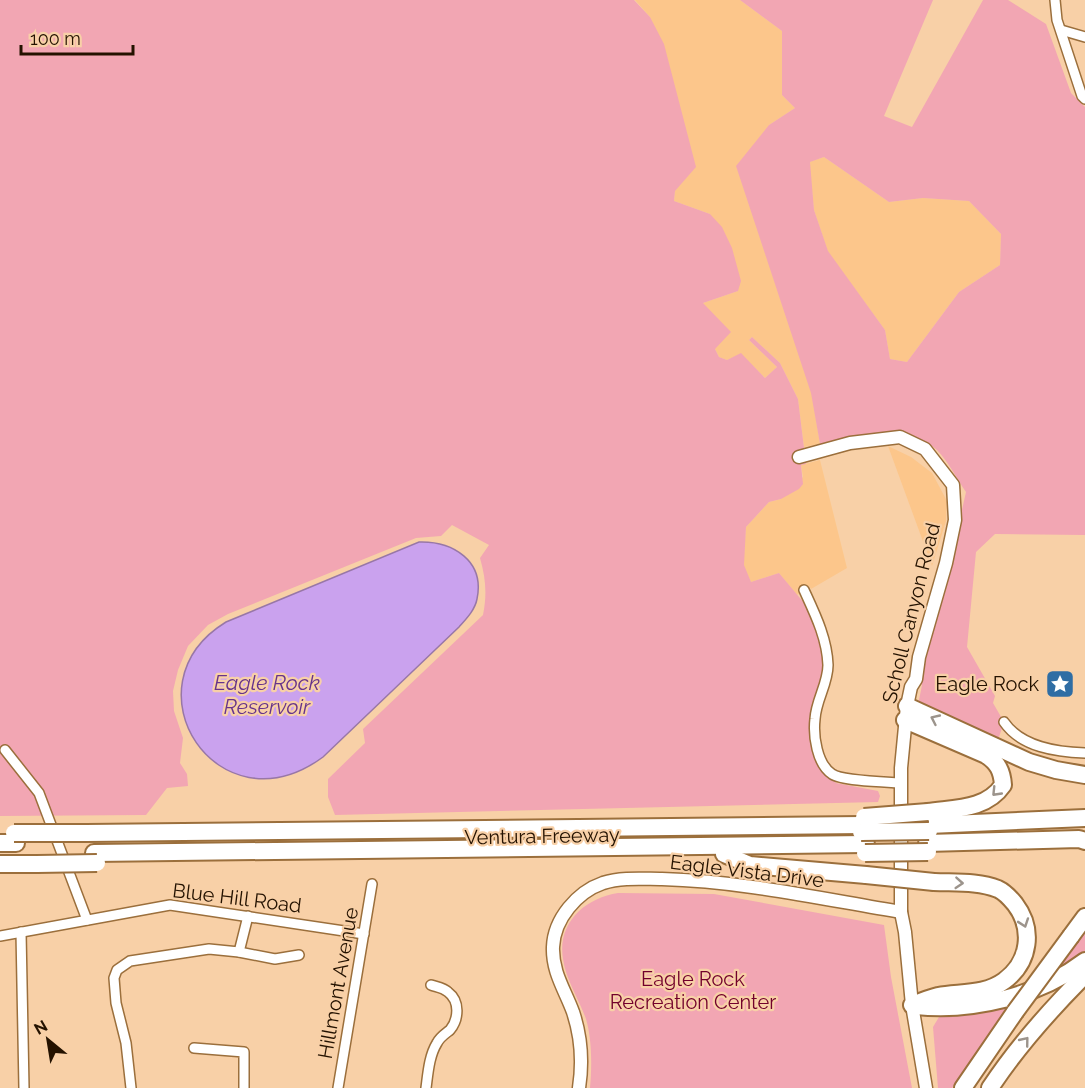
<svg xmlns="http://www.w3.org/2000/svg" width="1085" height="1088" viewBox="0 0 1085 1088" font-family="Raleway,sans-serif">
<rect width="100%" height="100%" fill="#f8d0a7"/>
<g fill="#fcc68b">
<polygon points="635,0 740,0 782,31 782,95 795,108 769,125 820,444 804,447 798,399 780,363 752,337 749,340 777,367 765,378 741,354 727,360 719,357 715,349 703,303 738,291 710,214 674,201 675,191 650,17"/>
<polygon points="824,157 889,202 923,198 969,201 1001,234 1000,265 959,292 907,362 890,359 885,330 828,252 814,210 809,162"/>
<polygon points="888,446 911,457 932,473 947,501 946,521 932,566"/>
<polygon points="820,460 847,568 811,589 809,586 797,595 779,573 751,582 743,565 746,527 769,502 781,499 803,477 801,465"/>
</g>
<g fill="#f2a6b3" fill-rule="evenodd">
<path d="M0 0H634L650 17 664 44 696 167 675 191 674 201 710 214 722 227 732 248 741 281 738 291 703 303 731 332 715 349 719 357 727 360 741 353 765 378 777 367 749 340 752 337 780 363 798 399 806 464 801 465 803 484 799 489 781 499 769 502 746 527 744 565 751 582 779 573 810 610 824 647 825 669 811 722 816 757 836 783 878 791 880 796 878 802 335 815 328 797V779L365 743 363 729 483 615C487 595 486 579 480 558L489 545 452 525 441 536 416 538 228 614 208 625 188 646 178 670 173 691 174 711 183 738 180 763 187 774 188 786 167 788 146 815 0 816Z"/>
<path d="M740 0H933L884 116 912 127 983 0H1008L1046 24 1071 93 1085 107V535L995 534 976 552 967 647 995 696 993 703 1004 722 997 743 918 705 922 685 916 679 939 612 966 492C957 479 948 461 937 450 909 424 853 438 820 444L811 393 736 166 769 125 795 108 782 95V31ZM824 157 889 202 923 198 969 201 1001 234 1000 265 959 292 907 362 890 359 885 330 828 251 814 210 810 162Z"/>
<path d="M618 893 714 894 884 925 891 977 912 1088H590C592 1067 592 1039 586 1019 579 999 566 980 563 959 557 923 585 898 618 893Z"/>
<polygon points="1085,930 1085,951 1065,967 1061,962"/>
<polygon points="1010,1007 952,1088 938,1088 933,1027 939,1017"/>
</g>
<path fill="#caa2ee" stroke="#9877a7" stroke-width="1.5" d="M419 542C453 541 485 561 477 599 475 610 466 619 459 627L323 757C218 834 122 686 226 622Z"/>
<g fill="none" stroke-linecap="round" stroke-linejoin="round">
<g stroke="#9b6f3c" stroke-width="12">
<g id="street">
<polyline points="1055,0 1057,20 1082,96 1085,99"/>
<polyline points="1061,30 1085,37"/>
<path d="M804 590C815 614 827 638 828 665 828 684 816 700 815 719 813 736 817 764 832 774 842 781 887 782 901 783"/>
<path d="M1004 722C1021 747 1056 752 1085 753"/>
<polyline points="5,750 39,793 87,920"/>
<polyline points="21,932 24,1088"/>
<polyline points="0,936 170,905 364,934"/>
<polyline points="239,952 248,916"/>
<polyline points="194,1048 244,1052 244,1088"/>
<polyline points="131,1088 126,1043 116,1003 114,978 117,970 130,961 209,949 239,952 275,959 299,955"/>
<polyline points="338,1088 372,884"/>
<path d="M426 1088C428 1073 429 1056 437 1043 440 1037 445 1034 450 1030 459 1019 460 1001 448 992 444 988 437 987 431 985"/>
</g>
</g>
<g stroke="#9b6f3c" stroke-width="15">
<g id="secondary">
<polyline points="799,457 850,443 900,437 925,449 953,485 955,520 946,563 919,657 916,679 911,687 907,706 901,768 901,912 905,932 912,1005 926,1088"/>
<path d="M579 1088C583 1062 581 1036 573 1012 565 990 552 972 553 947 554 919 577 892 603 883 622 877 643 879 662 879 742 881 822 899 901 912"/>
</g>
</g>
<g stroke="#9b6f3c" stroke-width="20">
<g id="highway">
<polyline points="907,706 1029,762 1056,770 1085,775"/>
<path d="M905 720 986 755C998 763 1002 771 1003 785 986 810 955 808 928 812"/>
<polyline points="929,825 1085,818"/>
<polyline points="86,833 863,825"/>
<polyline points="0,843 16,843"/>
<polyline points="927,843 1079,839 1085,841"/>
<polyline points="94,853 866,844"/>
<polyline points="724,854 750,865 866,875"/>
<polyline points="0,864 37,864"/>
<polyline points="1071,936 1085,917"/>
<path d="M912 1005C921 1002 929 998 938 996 960 992 985 995 1004 981 1030 962 1034 929 1015 904 1010 898 1005 892 998 889 978 881 955 883 934 882"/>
<path d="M916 1006C973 1012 1039 996 1085 961"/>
<polyline points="963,1088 1015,1012"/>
<path d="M990 1088C1017 1047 1050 1010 1085 975"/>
</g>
</g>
<use href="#street" stroke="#fff" stroke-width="9"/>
<use href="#secondary" stroke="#fff" stroke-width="12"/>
<use href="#highway" stroke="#fff" stroke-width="16"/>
<g stroke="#9b6f3c" stroke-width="20" stroke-linecap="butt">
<g id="highway-bridge">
<polyline points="864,817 928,812"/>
<polyline points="861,832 929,831"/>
<polyline points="14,833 86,833"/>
<polyline points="865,853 928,852"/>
<polyline points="37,864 97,863"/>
<polyline points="866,875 934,882"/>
<polyline points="1015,1012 1071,936"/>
</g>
</g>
<use href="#highway-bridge" stroke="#fff" stroke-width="16"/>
</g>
<defs><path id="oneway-chevron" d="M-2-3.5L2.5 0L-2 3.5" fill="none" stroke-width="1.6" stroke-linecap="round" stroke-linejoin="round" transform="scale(1.5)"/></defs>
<g stroke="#9c948c">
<use href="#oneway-chevron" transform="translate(935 719) rotate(-155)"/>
<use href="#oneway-chevron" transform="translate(996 792) rotate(134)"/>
<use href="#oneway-chevron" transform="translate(959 883) rotate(4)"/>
<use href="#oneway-chevron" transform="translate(1024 923) rotate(71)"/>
<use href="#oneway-chevron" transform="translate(1025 1041) rotate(-51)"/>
</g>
<defs>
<g id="sight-square" transform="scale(1.5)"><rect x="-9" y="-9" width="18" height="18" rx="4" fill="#2f6da4" stroke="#f8d0a7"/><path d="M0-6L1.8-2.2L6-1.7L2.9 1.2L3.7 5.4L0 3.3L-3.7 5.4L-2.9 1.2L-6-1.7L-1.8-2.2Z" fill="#fff"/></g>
</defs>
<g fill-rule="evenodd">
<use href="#sight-square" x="1060" y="684"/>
</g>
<g text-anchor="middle" stroke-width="4.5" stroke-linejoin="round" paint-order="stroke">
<g font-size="20" fill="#241200" stroke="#f8d0a7">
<text transform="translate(911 613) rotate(-76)" y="7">Scholl Canyon Road</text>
<text transform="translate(542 836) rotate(-1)" y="7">Ventura Freeway</text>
<text transform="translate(747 871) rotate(7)" y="7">Eagle Vista Drive</text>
<text transform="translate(237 898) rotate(7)" y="7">Blue Hill Road</text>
<text transform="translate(338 983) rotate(-80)" y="7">Hillmont Avenue</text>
</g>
<g font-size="20" fill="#241200" stroke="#f8d0a7" text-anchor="end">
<text x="1039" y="691">Eagle Rock</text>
</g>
<g font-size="20" fill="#72002c" stroke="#f8d0a7">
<text x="693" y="986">Eagle Rock<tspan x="693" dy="23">Recreation Center</tspan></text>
</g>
<g font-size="21" font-style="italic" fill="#66338b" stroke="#f8d0a7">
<text x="267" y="690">Eagle Rock<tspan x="267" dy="24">Reservoir</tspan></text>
</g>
</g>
<g transform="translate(48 1040) rotate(330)" stroke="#f8d0a7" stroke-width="4.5" paint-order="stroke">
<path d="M0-4.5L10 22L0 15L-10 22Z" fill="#241200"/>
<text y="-9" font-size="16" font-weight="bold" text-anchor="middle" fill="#241200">N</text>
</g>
<path d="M21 45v9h112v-9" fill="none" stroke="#241200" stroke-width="3"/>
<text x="30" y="45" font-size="18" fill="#241200" stroke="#f8d0a7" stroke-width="4.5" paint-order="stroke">100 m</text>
</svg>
